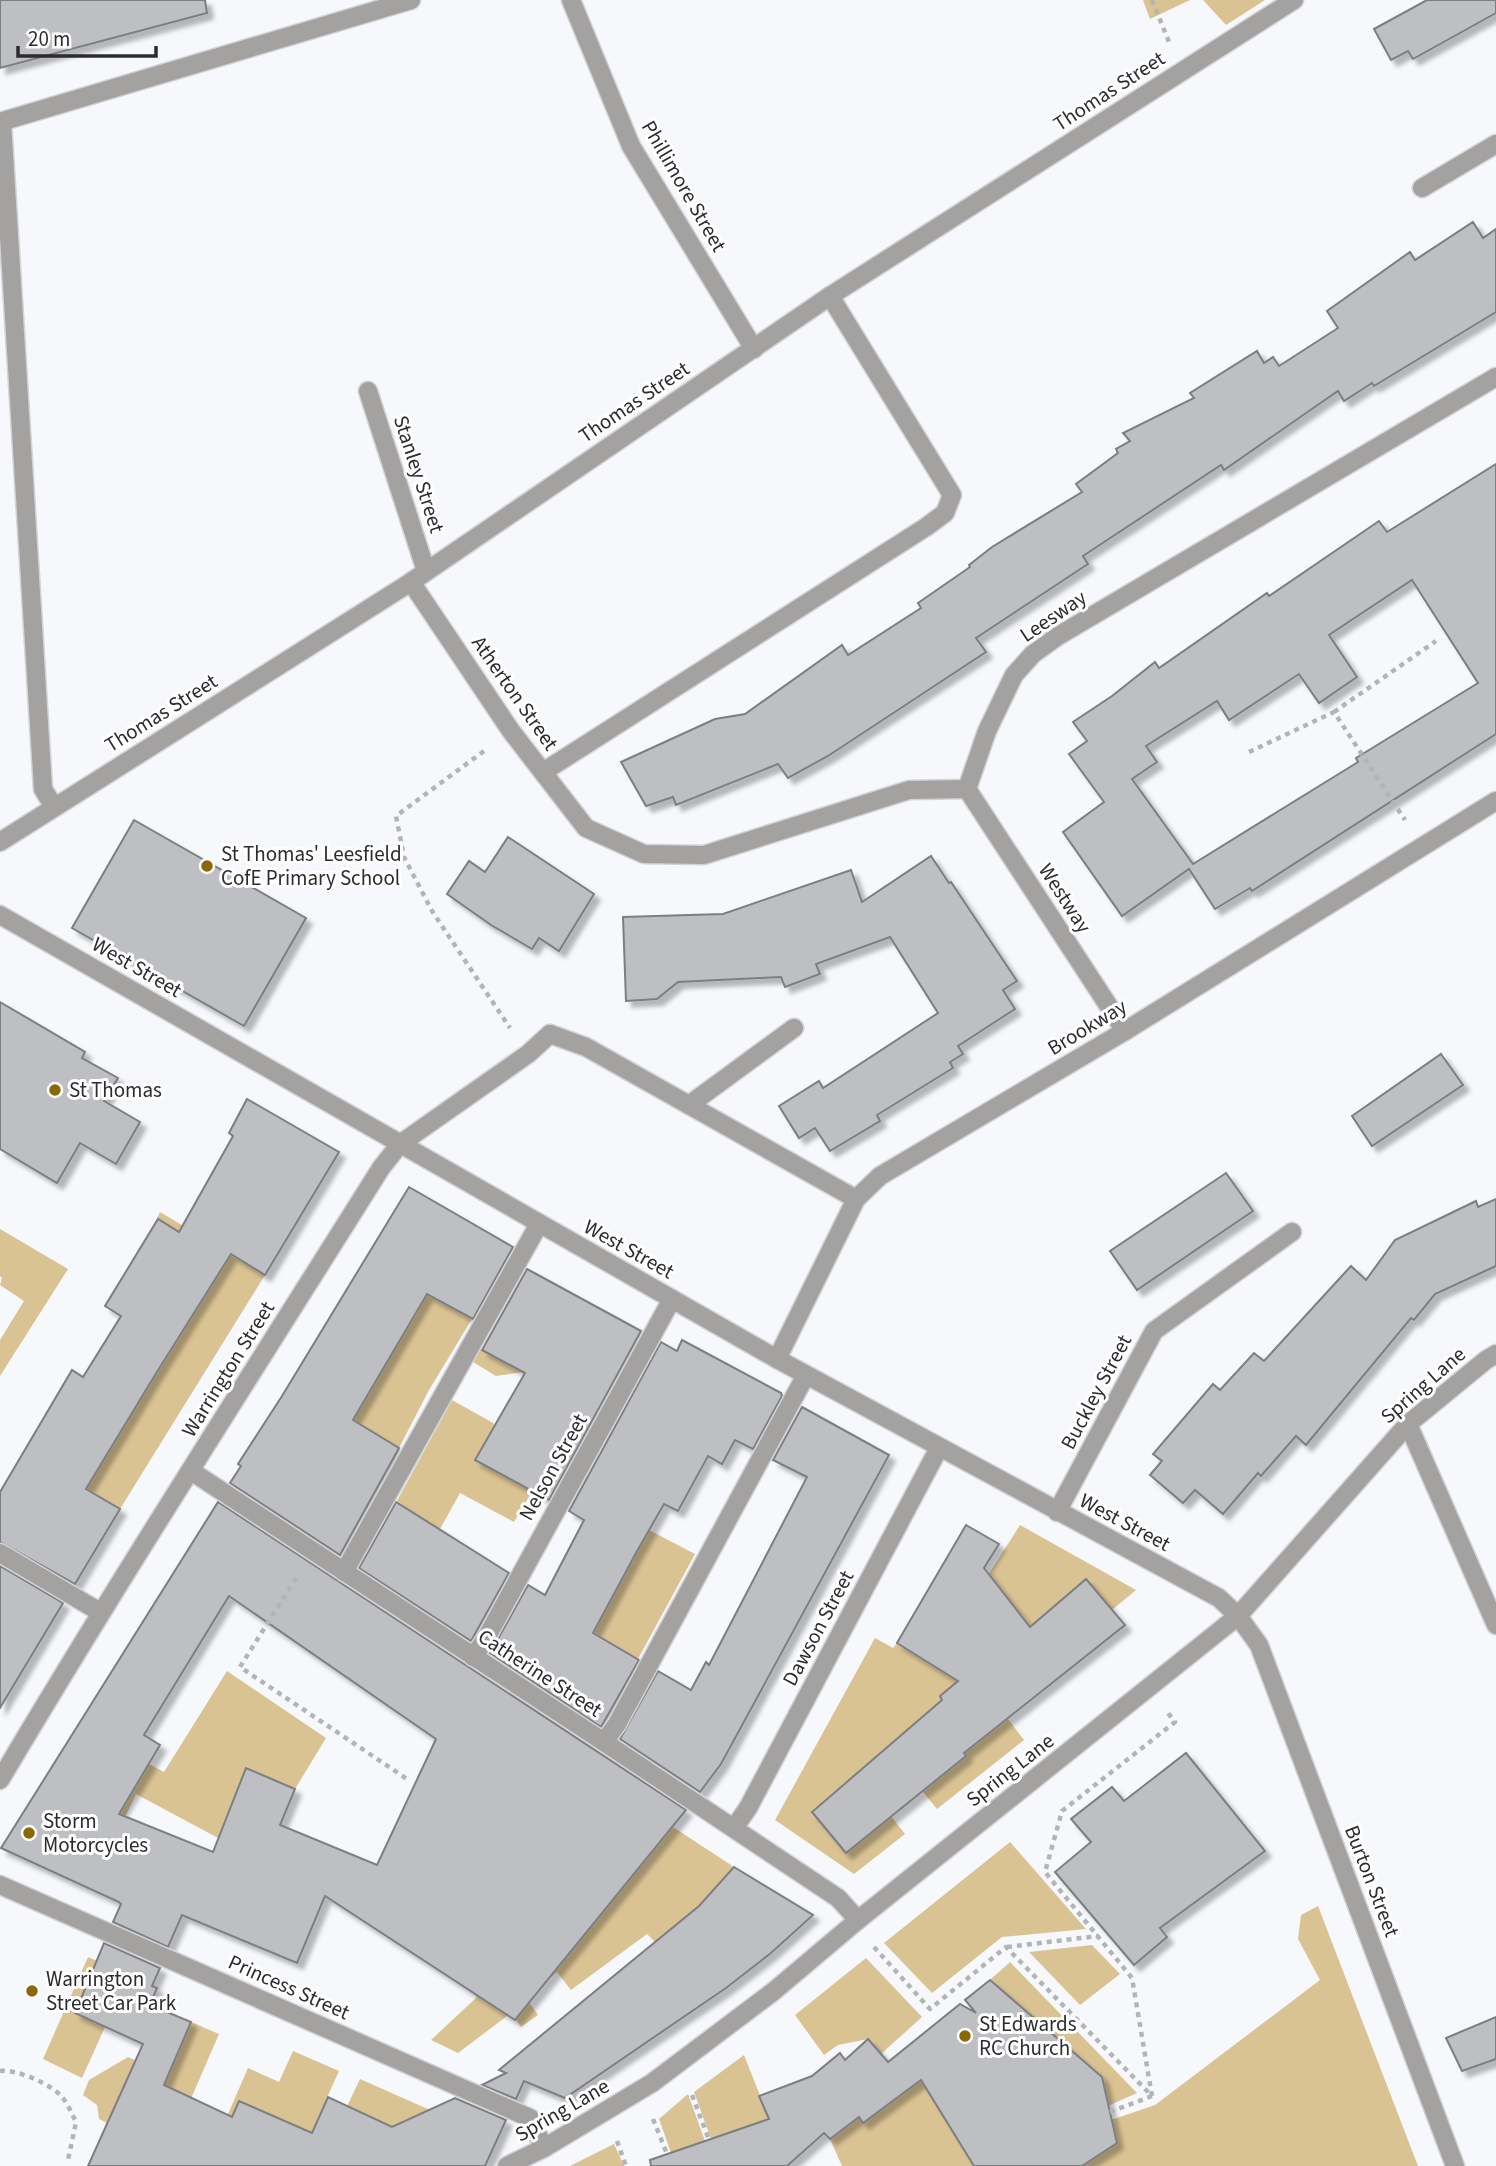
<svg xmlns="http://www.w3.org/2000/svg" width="1496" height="2166" viewBox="0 0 1496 2166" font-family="'Source Sans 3',sans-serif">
<defs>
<filter id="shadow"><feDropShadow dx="6" dy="6" stdDeviation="2" flood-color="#0004"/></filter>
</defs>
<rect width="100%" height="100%" fill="#f6f8fc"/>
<g fill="#dac393">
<polygon points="1143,0 1190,0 1150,19"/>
<polygon points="1203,0 1265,0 1226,25"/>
<polygon points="160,1212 265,1275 120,1509 83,1488 151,1383 100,1352 104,1344 156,1375 226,1261 157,1218"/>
<polygon points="0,1229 68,1269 0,1376 0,1340 24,1301 0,1285 2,1278 0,1276"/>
<polygon points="456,1275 441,1302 472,1319 429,1390 399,1448 372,1432 332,1427 379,1376 387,1362 375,1355 397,1319 409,1326 417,1313 405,1304"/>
<polygon points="480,1349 511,1366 529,1371 496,1376 473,1362"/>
<polygon points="452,1400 495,1424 475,1460 530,1490 528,1494 530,1495 514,1522 460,1493 440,1529 413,1513 384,1561 369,1552"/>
<polygon points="1020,1525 1136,1590 1112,1610 1086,1579 1030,1627 940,1696 975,1743 1008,1719 1024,1740 937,1809 922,1791 813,1812 846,1853 891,1816 905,1834 854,1874 775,1820 875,1638 893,1648 897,1643 927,1661 967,1608"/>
<polygon points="649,1530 695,1554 638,1659 571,1619 606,1608"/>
<polygon points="227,1671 326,1738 295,1789 246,1768 218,1838 136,1794 116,1836 93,1785 54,1762 62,1750 112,1779 140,1778 149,1764 164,1772"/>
<polygon points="673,1827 734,1867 714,1889 732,1904 708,1898 692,1911 704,1926 685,1918 655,1942 647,1934 571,1990 557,1972 526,1998 538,2015 521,2027 511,2013 458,2053 431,2040 477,1997 471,1992 498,1972 595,1843 638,1870"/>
<polygon points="1010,1842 1086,1929 1002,1937 932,1993 884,1943"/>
<polygon points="1318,1906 1418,2166 1082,2166 1117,2143 1111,2120 1155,2105 1320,1980 1298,1939 1301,1915"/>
<polygon points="1092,1945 1120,1974 1080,2005 1029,1952"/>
<polygon points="88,1957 97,1961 75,2012 105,2027 82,2078 43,2059"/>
<polygon points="866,1958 922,2017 881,2054 868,2039 838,2045 824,2055 795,2015"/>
<polygon points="1010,1962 1137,2093 1108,2106 1102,2076 990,1980"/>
<polygon points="191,2022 219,2034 180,2124 120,2096 107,2123 99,2119 97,2105 83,2095 89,2080 128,2057 168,2075"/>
<polygon points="293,2051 339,2071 312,2131 331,2140 360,2079 430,2110 338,2152 239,2101 222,2139 218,2137 248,2068 279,2082"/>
<polygon points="905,2054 974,2166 842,2166 830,2139 867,2111 872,2117 900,2096"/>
<polygon points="744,2055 788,2166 764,2166 711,2139 694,2092"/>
<polygon points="688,2094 705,2141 671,2153 659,2119"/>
<polygon points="614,2144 624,2166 570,2166"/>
</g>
<g fill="#bebfc3" stroke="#7c7e81" stroke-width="2" fill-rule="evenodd" filter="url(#shadow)">
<polygon points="0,0 205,0 207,13 0,68"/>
<polygon points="1427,0 1496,0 1496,13 1413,59 1408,51 1391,60 1374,29"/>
<polygon points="1473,222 1483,238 1496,229 1496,312 1374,386 1372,383 1344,401 1338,391 1224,470 1221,465 1083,556 1088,564 976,638 986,652 828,756 788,778 778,764 676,805 673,797 646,806 621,762 715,719 745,714 842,645 848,655 921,608 918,603 970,567 969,565 992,547 1082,492 1076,484 1118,453 1116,449 1130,441 1123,433 1194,398 1190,393 1257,351 1264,363 1273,357 1279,366 1338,328 1327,311 1410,252 1415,260"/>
<path d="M1496 464V734L1252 891 1250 888 1215 909 1189 869 1122 916 1063 832 1104 802 1069 754 1087 741 1073 722 1112 696 1155 662 1159 668 1267 593 1269 596 1379 521 1387 532ZM1412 580 1478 683 1356 758 1358 762 1193 864 1132 779 1157 762 1146 746 1217 701 1229 720 1299 674 1319 703 1357 677 1329 635Z"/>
<polygon points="134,820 306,918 244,1026 72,928"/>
<polygon points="508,837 594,894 559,951 539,938 532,949 491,925 447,894 469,861 485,872"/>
<polygon points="931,856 949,883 951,882 1017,981 1003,990 1015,1009 958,1046 963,1054 950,1062 953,1068 877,1115 880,1121 830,1151 815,1128 799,1138 779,1106 819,1081 823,1088 938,1013 890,937 816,964 820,974 785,987 781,977 678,982 657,999 626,1001 623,917 723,914 851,870 862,902"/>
<polygon points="0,1002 85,1052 82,1058 118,1078 104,1101 140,1122 116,1164 80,1143 57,1183 0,1149"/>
<polygon points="1441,1054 1463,1085 1372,1146 1352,1116"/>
<polygon points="247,1099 339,1152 265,1275 231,1254 155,1375 86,1489 120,1509 75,1584 0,1542 0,1492 72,1370 83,1377 121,1316 105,1306 158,1219 179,1232 233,1136 229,1133"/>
<polygon points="1226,1173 1253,1211 1137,1290 1110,1251"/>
<polygon points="409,1187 513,1247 473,1319 427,1294 353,1420 399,1448 340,1555 230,1483 241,1466 238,1464 282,1396"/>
<polygon points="1496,1199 1496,1266 1435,1294 1414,1320 1411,1318 1306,1445 1296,1436 1261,1476 1258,1473 1223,1514 1195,1490 1183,1503 1150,1475 1162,1461 1153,1454 1213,1384 1220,1390 1254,1353 1264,1361 1351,1266 1366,1280 1395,1240 1476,1201 1478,1207"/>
<polygon points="527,1269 641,1331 549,1500 475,1460 525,1373 482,1350"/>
<polygon points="682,1340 781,1393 782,1396 753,1449 735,1440 722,1464 708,1456 678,1511 664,1504 636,1553 593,1633 639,1660 601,1727 490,1653 528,1585 545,1595 584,1520 569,1511 661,1342 677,1351"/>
<polygon points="802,1407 889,1455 721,1764 700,1792 620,1739 658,1671 691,1690 706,1662 709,1665 807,1477 773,1460"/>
<path d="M218 1502 686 1810 515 2020 325 1896 297 1963 182 1915 168 1947 113 1922 121 1904 119 1902 1 1848ZM229 1596 436 1739 377 1865 280 1825 295 1789 246 1768 213 1852 119 1814 160 1745 144 1735Z"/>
<polygon points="396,1502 509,1573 471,1641 359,1568"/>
<polygon points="966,1525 999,1544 984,1568 1030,1627 1086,1579 1125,1625 964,1753 966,1756 846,1853 812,1812 942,1700 940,1696 958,1681 897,1643"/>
<polygon points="0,1566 63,1603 0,1708"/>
<polygon points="1186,1753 1265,1851 1160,1928 1167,1937 1134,1965 1055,1872 1091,1842 1071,1819 1112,1787 1124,1801"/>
<polygon points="734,1867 813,1915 771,1953 726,1988 565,2098 524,2081 516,2099 482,2085 506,2073 499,2070 699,1906"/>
<polygon points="104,1943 160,1968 152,1986 157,1988 150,2005 191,2022 164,2085 232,2117 239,2101 312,2133 328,2097 392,2127 455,2098 506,2120 485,2166 88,2166 143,2044 75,2013"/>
<polygon points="990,1980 1102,2077 1117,2143 1082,2166 974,2166 921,2080 863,2123 859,2117 830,2139 824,2133 787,2166 651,2166 650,2160 769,2119 759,2096 812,2076 840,2053 845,2060 868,2039 888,2062 960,2004 976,2013 965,2000"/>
<polygon points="1496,2017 1496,2059 1462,2071 1446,2038"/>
</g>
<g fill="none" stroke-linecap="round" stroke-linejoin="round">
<g stroke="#d2d3d7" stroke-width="21">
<g id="lane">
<polyline points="1422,188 1496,144"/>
<polyline points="543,772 926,527 945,513 952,495 830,296"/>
<polyline points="550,1034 586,1047 856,1199"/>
<polyline points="689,1105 794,1028"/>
<polyline points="1408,1424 1496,1625"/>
<polyline points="344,1572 539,1224"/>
<polyline points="604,1742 617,1724 806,1375"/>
</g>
</g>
<g stroke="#d2d3d7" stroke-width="21">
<g id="street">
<polyline points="571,0 631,146 754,349"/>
<polyline points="0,122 411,0"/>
<polyline points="2,122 43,789 54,807"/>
<polyline points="368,391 426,571"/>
<polyline points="411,582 511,731 586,828 644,854 704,855 909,790 967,789 987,731 1014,675 1033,654 1058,636 1496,377"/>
<polyline points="967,789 1125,1031"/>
<polyline points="0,842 411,582 830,296 1294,0"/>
<polyline points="0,915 777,1359 1219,1598 1238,1616 1259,1645 1455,2166"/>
<polyline points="777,1359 856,1199 880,1176 1125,1031 1496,801"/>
<polyline points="191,1471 604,1742 838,1898 858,1920"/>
<polyline points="1057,1512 1154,1331 1292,1232"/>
<polyline points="0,1553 100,1612"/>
<polyline points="473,1657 485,1640 672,1299"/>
<path d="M0 1780C123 1573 253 1372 381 1168L400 1144 528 1054 550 1034"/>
<polyline points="734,1828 748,1808 939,1448"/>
<polyline points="0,1885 530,2118 544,2148"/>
<polyline points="507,2166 544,2148 652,2083 774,1991 858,1920 1238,1616 1408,1424 1486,1360 1496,1354"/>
</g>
</g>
<g stroke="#b3b4b7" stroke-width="4.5" stroke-dasharray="5 5" stroke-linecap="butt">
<polyline points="1152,0 1169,42"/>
<polyline points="1334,712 1436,641"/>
<polyline points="484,751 396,816 404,857 432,911 510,1028"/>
<polyline points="1249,752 1334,712 1405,820"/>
<polyline points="296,1578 240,1667 407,1779"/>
<polyline points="874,1947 930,2009 1006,1947 1150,2094"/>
<polyline points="1007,1947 1098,1936"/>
<path d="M0 2071C17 2069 51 2084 62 2097 68 2104 72 2114 76 2122L68 2160"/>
<polyline points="692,2095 709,2140"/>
<polyline points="1152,2096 1132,1978 1045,1872 1062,1811 1175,1722 1168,1713"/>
<polyline points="1110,2112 1152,2096"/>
<polyline points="653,2119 667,2154"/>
<polyline points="617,2141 626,2166"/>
</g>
<use href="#lane" stroke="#a3a2a0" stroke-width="18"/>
<use href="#street" stroke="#a3a2a0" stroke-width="18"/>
</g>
<g fill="#8a6806" stroke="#fff" stroke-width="2.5">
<circle cx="207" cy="866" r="7"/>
<circle cx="55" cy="1090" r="7"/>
<circle cx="29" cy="1833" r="7"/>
<circle cx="32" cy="1991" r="7"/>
<circle cx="965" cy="2036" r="7"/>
</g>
<g text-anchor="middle" stroke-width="6" stroke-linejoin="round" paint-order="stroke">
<g font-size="21" fill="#2c2c2e" stroke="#fff">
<text transform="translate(1109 91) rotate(-33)" y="7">Thomas Street</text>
<text transform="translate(684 186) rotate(60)" y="7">Phillimore Street</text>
<text transform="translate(634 402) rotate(-34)" y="7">Thomas Street</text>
<text transform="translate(419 474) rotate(72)" y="7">Stanley Street</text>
<text transform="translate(1053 616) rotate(-34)" y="7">Leesway</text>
<text transform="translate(515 693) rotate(55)" y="7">Atherton Street</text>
<text transform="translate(161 713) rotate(-32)" y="7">Thomas Street</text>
<text transform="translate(1065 898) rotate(57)" y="7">Westway</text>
<text transform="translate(137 967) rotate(30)" y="7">West Street</text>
<text transform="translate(1087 1027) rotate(-31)" y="7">Brookway</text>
<text transform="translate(629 1249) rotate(29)" y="7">West Street</text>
<text transform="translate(228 1369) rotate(-58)" y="7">Warrington Street</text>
<text transform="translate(1423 1385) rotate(-41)" y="7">Spring Lane</text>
<text transform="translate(1096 1392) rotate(-62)" y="7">Buckley Street</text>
<text transform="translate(553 1467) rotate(-61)" y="7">Nelson Street</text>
<text transform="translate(1125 1522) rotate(28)" y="7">West Street</text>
<text transform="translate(818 1628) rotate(-62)" y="7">Dawson Street</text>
<text transform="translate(540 1673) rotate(33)" y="7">Catherine Street</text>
<text transform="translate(1010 1770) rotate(-38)" y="7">Spring Lane</text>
<text transform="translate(1372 1881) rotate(69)" y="7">Burton Street</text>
<text transform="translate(289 1987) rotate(24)" y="7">Princess Street</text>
<text transform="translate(562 2110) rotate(-30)" y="7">Spring Lane</text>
</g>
<g font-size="21" fill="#2c2c2e" stroke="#fff" text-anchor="start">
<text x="221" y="861">St Thomas' Leesfield<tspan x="221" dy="24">CofE Primary School</tspan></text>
<text x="69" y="1097">St Thomas</text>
<text x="43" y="1828">Storm<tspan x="43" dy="24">Motorcycles</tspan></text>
<text x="46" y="1986">Warrington<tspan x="46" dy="24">Street Car Park</tspan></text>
<text x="979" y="2031">St Edwards<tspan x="979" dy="24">RC Church</tspan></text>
</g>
</g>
<path d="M18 46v10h138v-10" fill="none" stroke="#2c2c2e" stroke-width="3.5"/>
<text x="28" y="46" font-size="21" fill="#2c2c2e" stroke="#ffffff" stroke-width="5" paint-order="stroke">20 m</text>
</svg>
